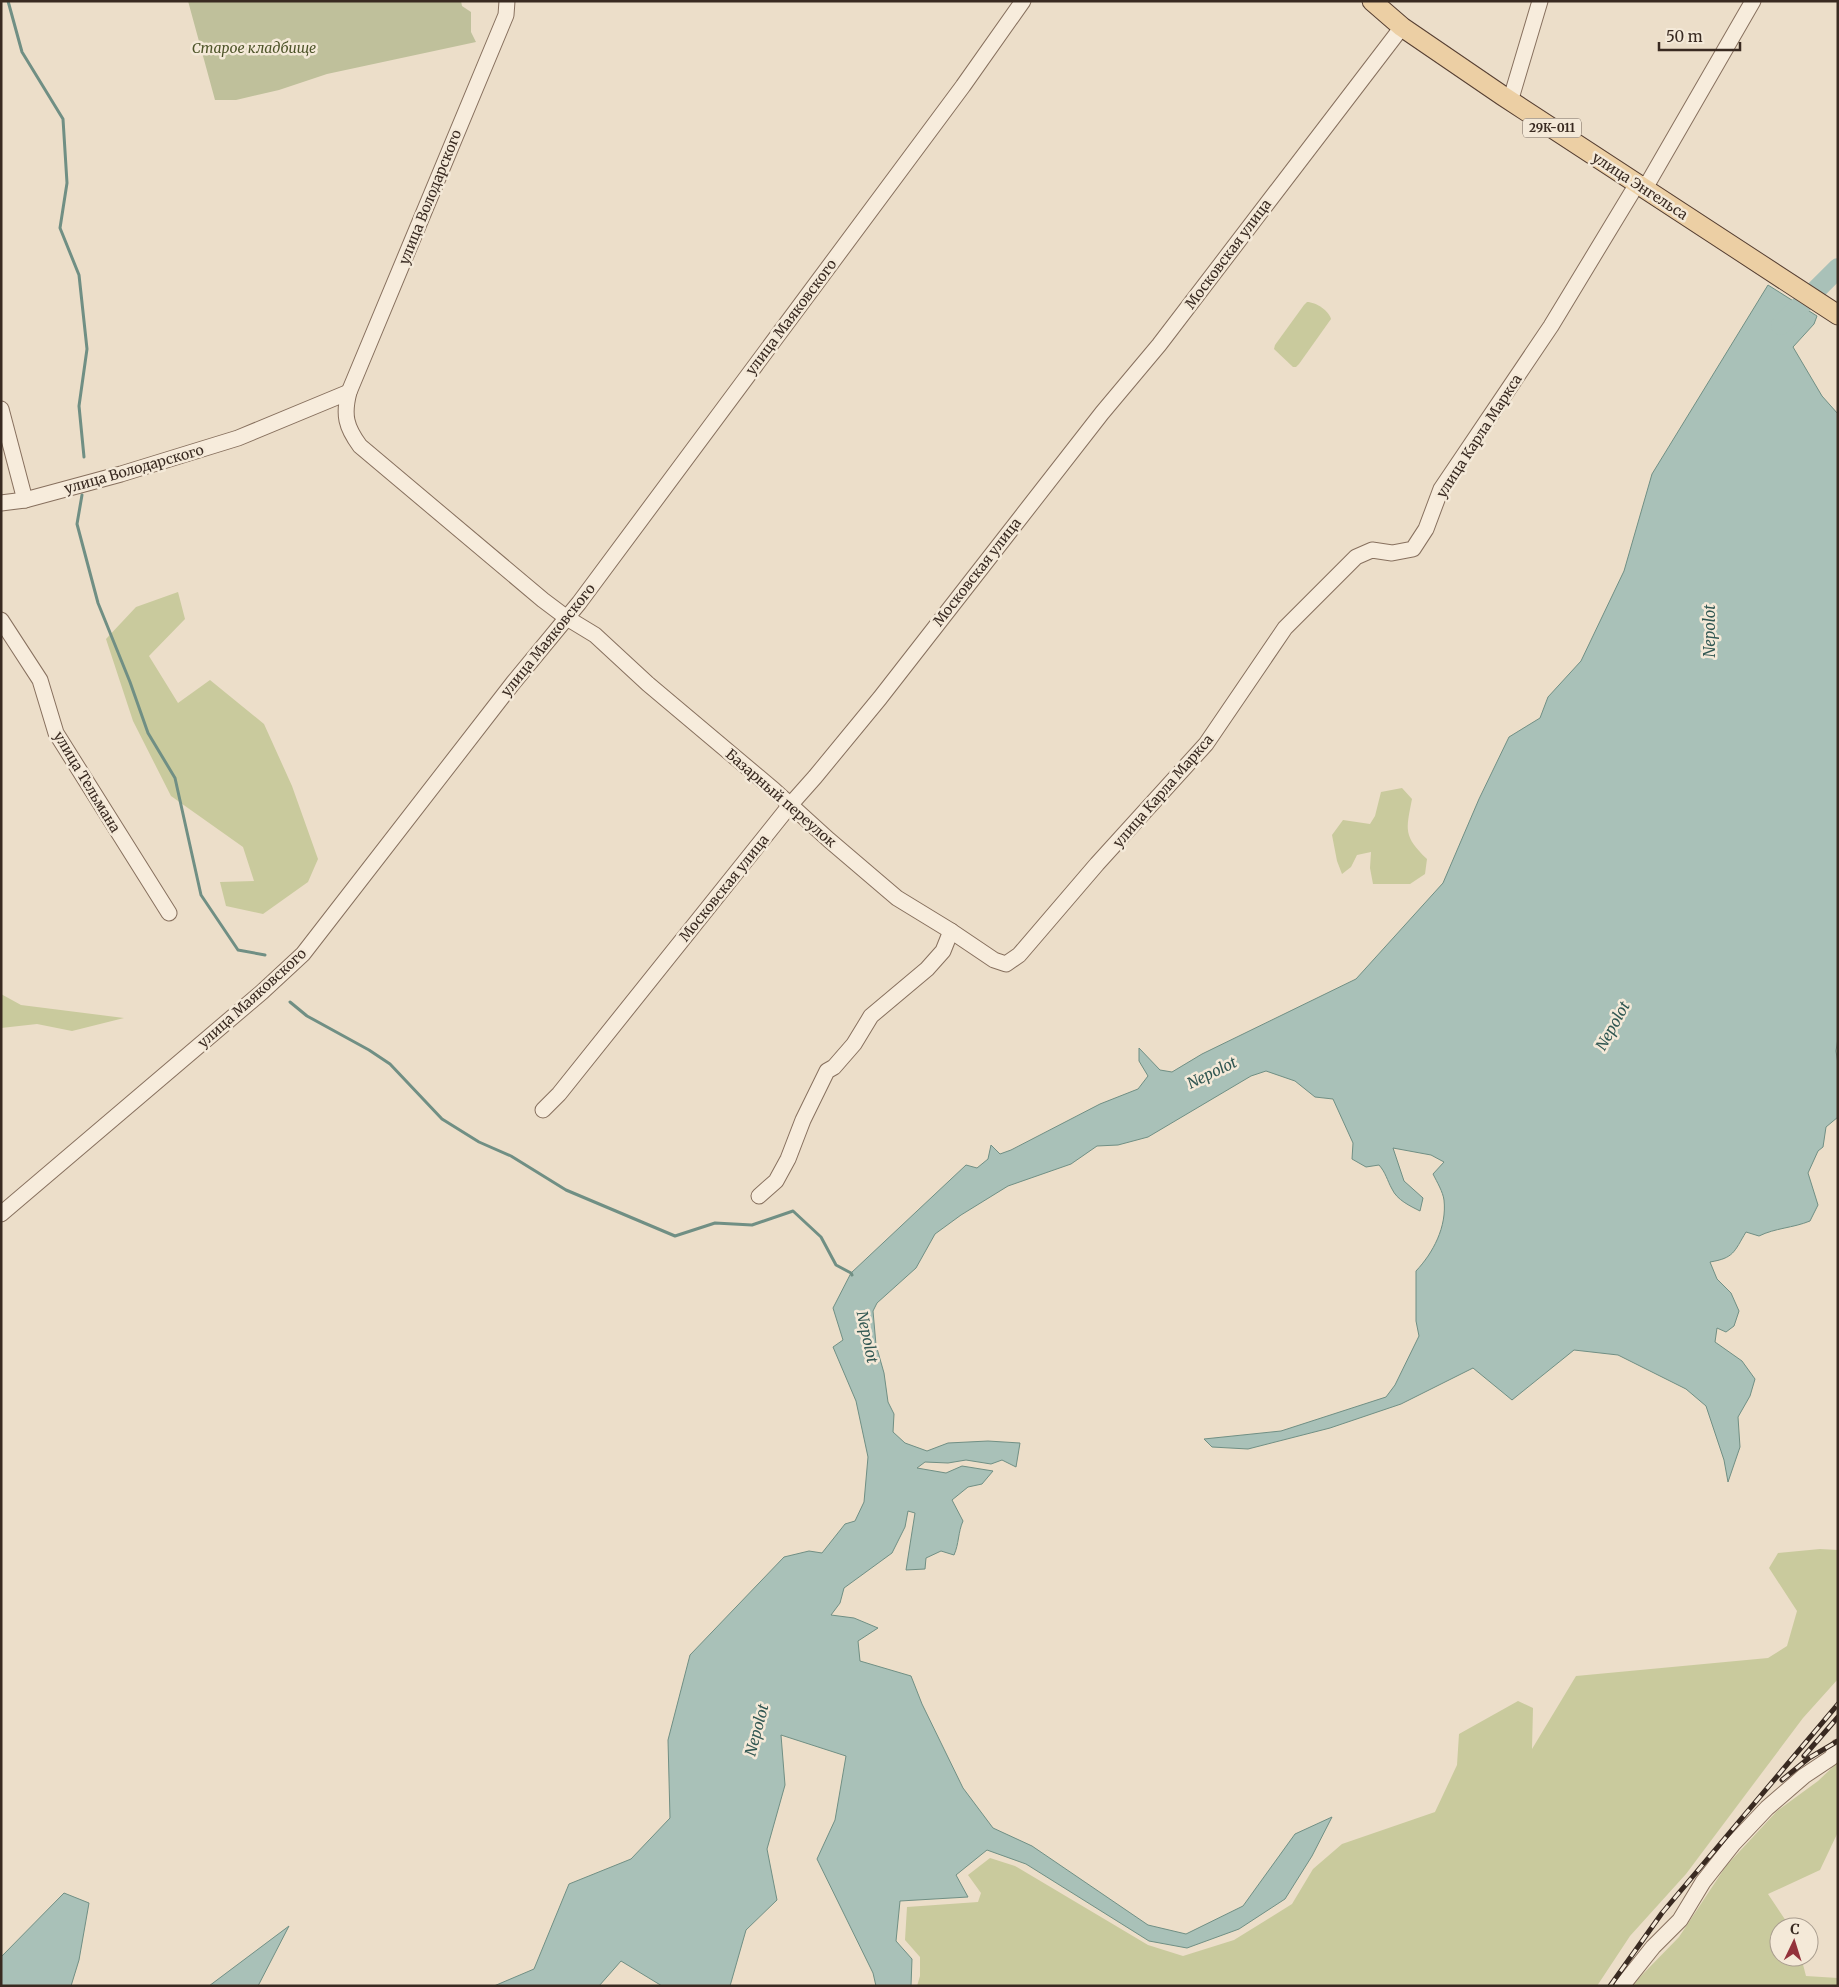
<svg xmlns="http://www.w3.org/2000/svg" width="1839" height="1987" viewBox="0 0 1839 1987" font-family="Merriweather,serif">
<rect width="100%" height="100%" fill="#ecdec9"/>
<g fill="#c9ca9d">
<path d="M1307 302C1316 302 1329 311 1331 319L1299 364 1296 367H1293L1274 349 1275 345 1304 305Z"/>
<polygon points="178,592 185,619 149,656 178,703 210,680 264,724 292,786 318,859 308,882 263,914 226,906 220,882 254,881 243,847 171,796 133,721 106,639 136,607"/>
<path d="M1402 788 1412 799C1406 830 1403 836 1427 859L1425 874 1410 884H1373L1370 868 1371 852 1357 855 1351 867 1342 874 1337 861 1332 835 1343 820 1370 824 1375 816 1381 792Z"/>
<polygon points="1,994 21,1005 124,1018 72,1031 37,1024 1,1028"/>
<polygon points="1820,1549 1838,1550 1838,1679 1803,1718 1686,1874 1630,1936 1597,1986 917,1986 920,1976 920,1957 905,1940 907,1907 978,1902 981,1893 968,1875 990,1858 1015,1866 1148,1945 1183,1956 1234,1940 1292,1904 1313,1869 1342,1844 1435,1812 1457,1765 1459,1734 1518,1701 1533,1708 1532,1749 1576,1676 1768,1658 1787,1646 1797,1611 1769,1568 1778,1553"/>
<polygon points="1838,1762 1838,1832 1820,1870 1768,1894 1790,1927 1779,1927 1779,1957 1801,1957 1806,1976 1838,1978 1838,1986 1633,1986 1640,1977 1679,1937 1726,1866 1777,1811 1818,1781"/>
</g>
<polygon fill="#bfc09b" points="188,1 461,1 462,6 471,12 471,32 476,42 327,74 279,90 236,100 215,100"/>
<g fill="#a9c1b8" stroke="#708f84">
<path d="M1768 285 1817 316 1814 324 1793 347 1822 396 1838 414V1038L1836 1051 1838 1064V1117L1826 1127 1823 1147 1818 1151 1808 1173 1818 1205 1810 1221C1793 1228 1775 1228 1759 1236L1746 1232C1734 1252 1734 1258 1710 1262L1717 1279 1731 1293 1739 1311 1734 1326 1726 1332 1717 1328 1715 1342 1742 1361 1755 1379 1750 1396 1738 1417 1740 1447 1728 1482 1724 1460 1706 1406 1686 1389 1618 1355 1574 1350 1512 1400 1473 1368 1401 1404 1330 1428 1248 1449 1212 1447 1204 1439 1281 1431 1386 1397 1395 1385 1419 1336 1416 1321V1271C1433 1253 1447 1227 1444 1200 1443 1192 1437 1182 1433 1174L1444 1162 1431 1155 1393 1148 1404 1181 1423 1198 1420 1211C1410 1206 1397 1200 1392 1189 1387 1180 1386 1173 1379 1165L1366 1167 1352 1159 1353 1143 1333 1099 1315 1097 1295 1081 1266 1071 1251 1076 1148 1137 1118 1145 1097 1146 1071 1164 1008 1186 961 1215 935 1234 916 1268 877 1303 873 1311 876 1345 884 1373 888 1402 894 1414 893 1432 905 1443 927 1451 948 1443 988 1441 1020 1443 1016 1467 1002 1460 991 1464 966 1460 948 1463 925 1462 917 1468 946 1473 962 1466 993 1471 982 1484 968 1487 952 1500 963 1521C958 1532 959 1544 954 1555L941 1551 926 1558 925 1569 906 1570 915 1513 908 1511 905 1527 892 1553 844 1588 840 1603 831 1615 854 1618 878 1628 858 1641 860 1661 911 1676 922 1704 963 1788 993 1828 1032 1846 1148 1925 1186 1934 1243 1906 1295 1834 1332 1817 1312 1856 1285 1899 1239 1929 1187 1948 1149 1941 1026 1864 987 1850 956 1875 968 1897 900 1901 896 1941 912 1959 911 1986H876L873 1973 817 1859 835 1820 846 1756 781 1735 785 1785 767 1849 777 1900 746 1930 730 1986H662L621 1961 599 1986H494L534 1969 569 1884 631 1859 670 1818 668 1740 690 1655 784 1557 809 1551 822 1553 845 1524 855 1521 864 1502 868 1457 856 1401 833 1347 843 1340 833 1308 851 1273 966 1165 977 1168 988 1159 991 1145 1000 1154 1011 1150 1100 1104 1138 1089 1148 1076 1139 1061V1048L1160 1070 1172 1072 1202 1054 1356 979 1443 883 1479 799 1509 737 1540 718 1548 697 1581 661 1624 571 1652 474Z"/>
<polygon points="64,1893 89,1903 79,1960 71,1986 1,1986 1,1957"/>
<polygon points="289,1926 258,1986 209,1986"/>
</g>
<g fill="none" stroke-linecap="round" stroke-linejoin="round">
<g stroke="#708f84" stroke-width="3">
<polyline points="8,1 22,52 63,119 67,183 60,228 79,275 87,349 79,406 84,457"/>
<polyline points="82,495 77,524 98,603 130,682 148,733 175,778 201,895 238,950 265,955"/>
<polyline points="290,1002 307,1016 369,1050 390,1064 442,1119 479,1142 511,1156 566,1190 675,1236 715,1223 752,1225 793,1211 821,1237 836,1265 851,1273 852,1275"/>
</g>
<polyline stroke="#a9c1b8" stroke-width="20" points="1781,325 1838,268"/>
<g stroke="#87705e" stroke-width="17">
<g id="minor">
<path d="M507 1 506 15 349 392C343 415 346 427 360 446L543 600 567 618 595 635 648 684 774 790 829 840 897 898 951 931 994 960 1006 964 1019 955 1097 864 1206 744 1285 628 1356 557 1372 550 1392 553 1413 549 1426 529 1441 489 1551 326 1637 184 1648 183 1753 1"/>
<polyline points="1503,96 1512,95 1540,1"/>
<polyline points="1,409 25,500"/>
<polyline points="1,503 25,500 121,474 238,438 349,392"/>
<polyline points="1,620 40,680 56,733 169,913"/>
<polyline points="543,1110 559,1094 791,804 815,777 880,698 1102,413 1159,345 1402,27"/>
<polyline points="759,1196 776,1181 788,1159 803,1120 827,1071 834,1067 854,1044 871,1016 927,969 943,951 951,931"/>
<polyline points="1,1214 262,992 303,954 513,683 579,603 963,86 1023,1"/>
<polyline points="1622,1986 1653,1947 1680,1920 1703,1882 1733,1844 1767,1808 1804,1776 1831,1758 1838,1747"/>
</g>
</g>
<g stroke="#563f32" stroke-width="21">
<polyline id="major" points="1372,1 1402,27 1503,96 1838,315"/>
</g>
<use href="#minor" stroke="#f7ecdc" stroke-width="15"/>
<use href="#major" stroke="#eccfa4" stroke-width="19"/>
<g stroke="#392a21" stroke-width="5">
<g id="rail">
<polyline points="1804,1756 1838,1717"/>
<polyline points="1782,1780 1809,1758 1838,1741"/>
<polyline points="1610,1986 1662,1913 1838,1704"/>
</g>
</g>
<use href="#rail" stroke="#f4e9d8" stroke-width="3" stroke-dasharray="9" stroke-linecap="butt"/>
</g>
<g text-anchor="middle" stroke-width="5" stroke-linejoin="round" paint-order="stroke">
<rect fill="#f4e9d8" stroke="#716358" stroke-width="1" x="1523" y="118.5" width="58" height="19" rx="4"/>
<g font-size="12" font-weight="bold" fill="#392a21">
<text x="1552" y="132">29К-011</text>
</g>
<g font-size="14" font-style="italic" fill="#4d5429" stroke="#f4e9d8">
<text x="254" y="53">Старое кладбище</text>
</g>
<g font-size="14" fill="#392a21" stroke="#f4e9d8">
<text transform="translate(1640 186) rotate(33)" y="5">улица Энгельса</text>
<text transform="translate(430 197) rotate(-68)" y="5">улица Володарского</text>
<text transform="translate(1228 254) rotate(-53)" y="5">Московская улица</text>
<text transform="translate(791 317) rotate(-53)" y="5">улица Маяковского</text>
<text transform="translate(1479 436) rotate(-57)" y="5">улица Карла Маркса</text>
<text transform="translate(134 469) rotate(-16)" y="5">улица Володарского</text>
<text transform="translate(977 572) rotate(-52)" y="5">Московская улица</text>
<text transform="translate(548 640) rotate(-51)" y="5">улица Маяковского</text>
<text transform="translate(87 782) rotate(59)" y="5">улица Тельмана</text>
<text transform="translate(1163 791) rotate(-49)" y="5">улица Карла Маркса</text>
<text transform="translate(781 798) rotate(41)" y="5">Базарный переулок</text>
<text transform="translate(724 888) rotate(-51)" y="5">Московская улица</text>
<text transform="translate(252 998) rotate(-42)" y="5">улица Маяковского</text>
</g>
<g font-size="15" font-style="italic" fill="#315752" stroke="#f4e9d8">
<text transform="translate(1710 631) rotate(-90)" y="5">Nepolot</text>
<text transform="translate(1613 1026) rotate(-61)" y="5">Nepolot</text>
<text transform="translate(1212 1073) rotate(-26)" y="5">Nepolot</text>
<text transform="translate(867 1337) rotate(78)" y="5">Nepolot</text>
<text transform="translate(757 1730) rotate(-75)" y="5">Nepolot</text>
</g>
</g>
<rect width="1839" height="1987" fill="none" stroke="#392a21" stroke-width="5"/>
<g transform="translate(1794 1942) rotate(4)"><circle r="24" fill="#f4e9d8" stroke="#a99d8f"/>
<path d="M0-4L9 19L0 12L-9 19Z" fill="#93323b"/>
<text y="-8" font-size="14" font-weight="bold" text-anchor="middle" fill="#392a21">С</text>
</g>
<path d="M1659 42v8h81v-8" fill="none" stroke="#392a21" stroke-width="2.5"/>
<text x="1666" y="42" font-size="15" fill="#392a21" stroke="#f4e9d8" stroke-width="4" paint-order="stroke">50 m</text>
</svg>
